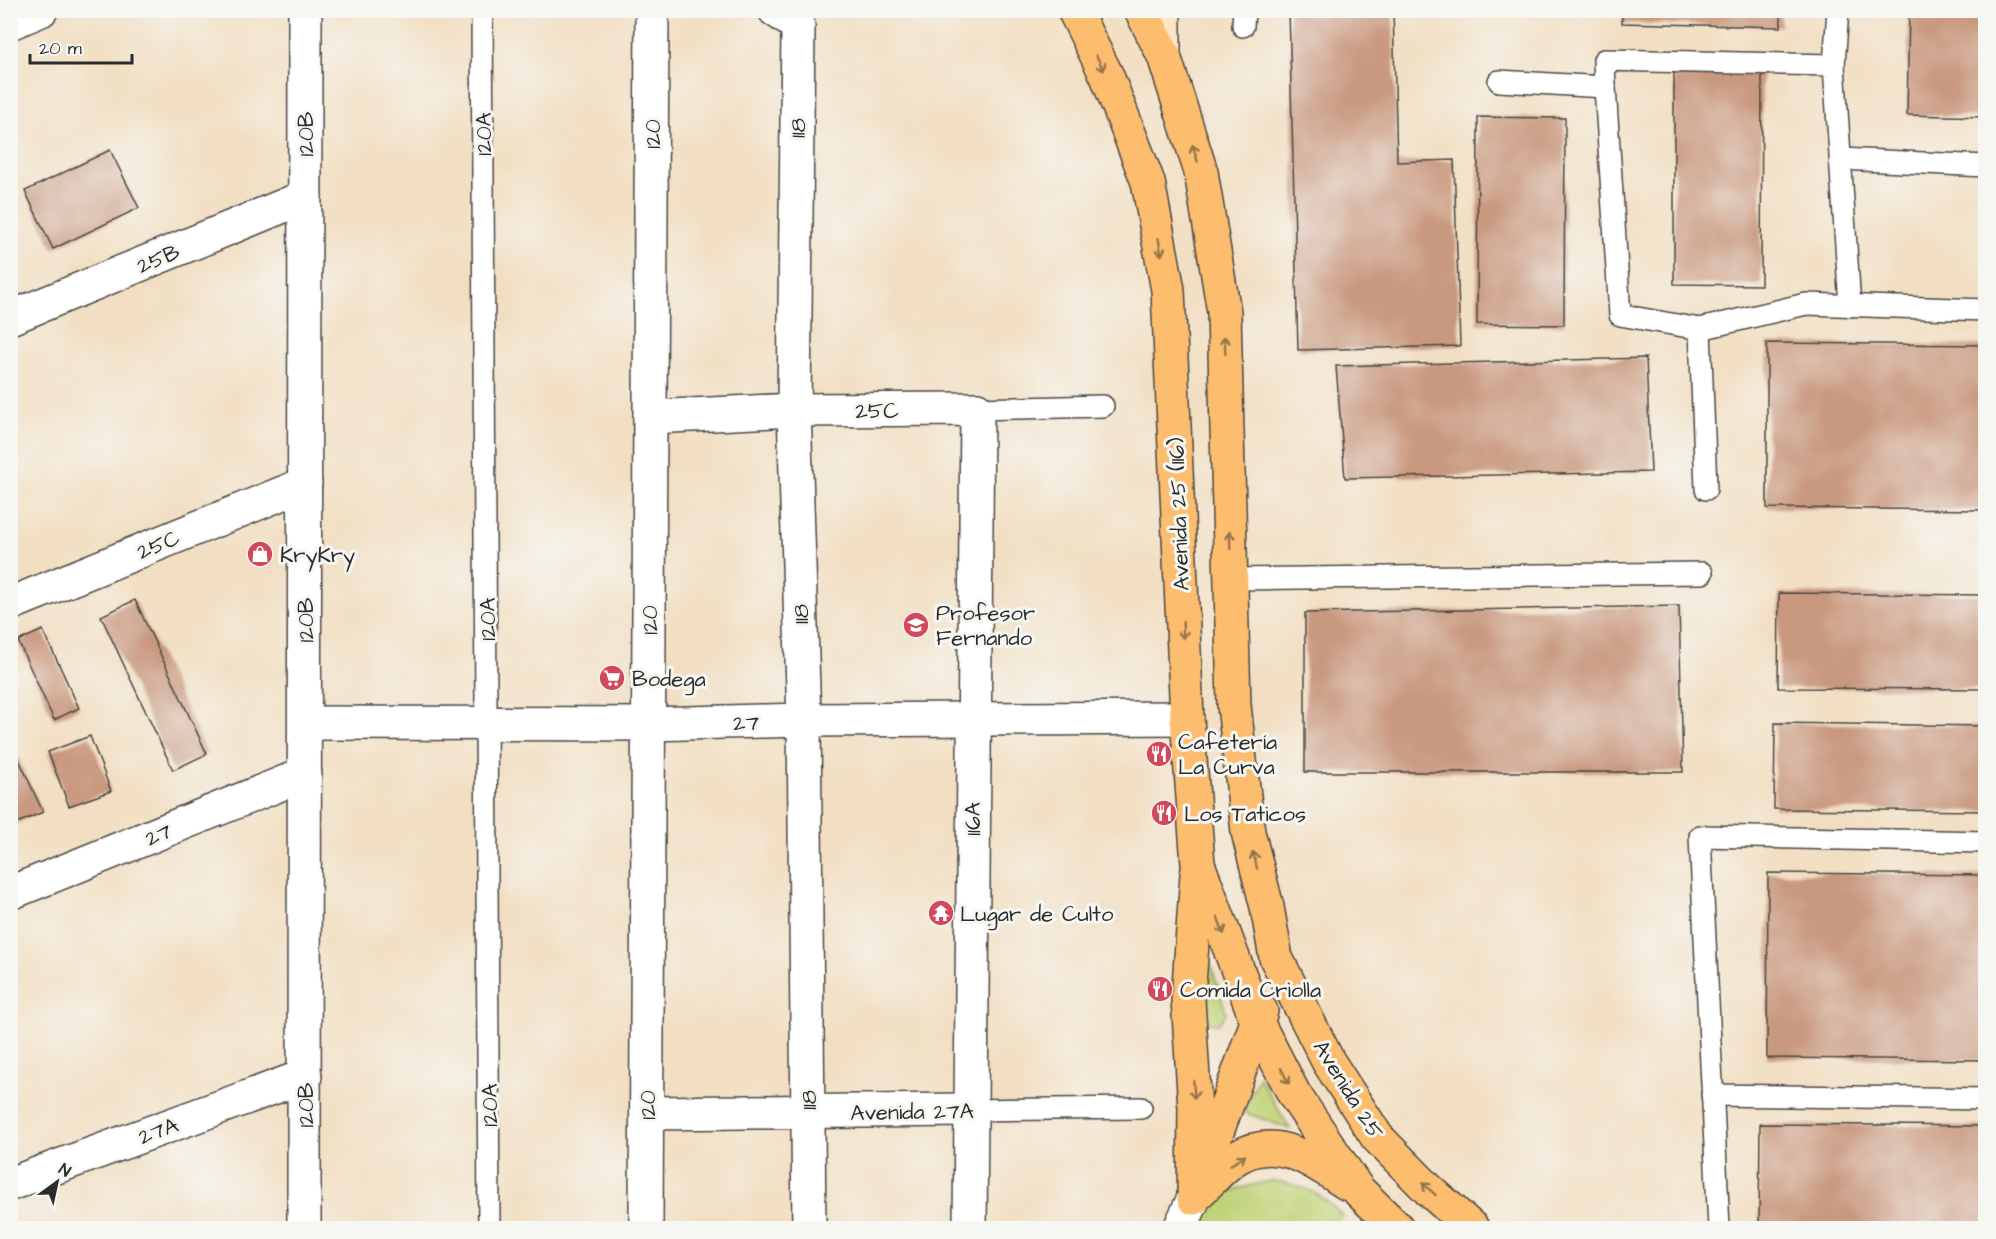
<svg xmlns="http://www.w3.org/2000/svg" width="1996" height="1239" viewBox="0 0 1996 1239" font-family="'Architects Daughter',sans-serif">
<rect width="100%" height="100%" fill="#f6f6f2"/>
<filter id="ink" filterUnits="userSpaceOnUse"><feTurbulence type="fractalNoise" baseFrequency=".0167" numOctaves="2"/><feDisplacementMap in="SourceGraphic" scale="12" xChannelSelector="R" yChannelSelector="G"/><feConvolveMatrix kernelMatrix="1 2 1 2 8 2 1 2 1" color-interpolation-filters="sRGB"/></filter>
<filter id="wash" filterUnits="userSpaceOnUse"><feTurbulence type="fractalNoise" baseFrequency=".008" numOctaves="4" result="noise"/><feDisplacementMap in="SourceGraphic" scale="24" xChannelSelector="R" yChannelSelector="G"/><feGaussianBlur stdDeviation="1.35" result="paint"/><feColorMatrix in="noise" values="0 0 0 0 0 0 0 0 0 0 0 0 0 0 0 0 0 1.4 0 .05"/><feComposite in="paint" operator="in"/></filter>
<g filter="url(#wash)">
<rect width="100%" height="100%" fill="#f2dfc3"/>
<g fill="#bfd275" stroke="#757e50" stroke-width="1.5">
<polygon points="1207,952 1226,1013 1219,1024 1205,1023 1201,1007"/>
<polygon points="1259,1077 1290,1129 1243,1112"/>
<path d="M1271 1181C1302 1183 1321 1194 1343 1216L1325 1228H1192C1217 1193 1228 1190 1271 1181Z"/>
</g>
<g id="blocks">
<g fill="#c9997f">
<polygon points="1289,10 1393,10 1397,162 1454,160 1460,346 1298,350"/>
<polygon points="1622,10 1781,10 1781,27 1622,23"/>
<polygon points="1909,10 1986,10 1986,117 1907,115"/>
<polygon points="1674,72 1762,73 1761,285 1674,284"/>
<polygon points="1478,117 1565,118 1564,325 1477,324"/>
<polygon points="110,150 139,208 53,249 25,191"/>
<polygon points="1767,343 1986,345 1986,510 1767,508"/>
<polygon points="1646,358 1651,472 1345,478 1336,366"/>
<polygon points="1779,593 1986,595 1986,689 1778,688"/>
<polygon points="135,600 207,754 173,770 101,616"/>
<polygon points="1679,606 1683,772 1305,772 1305,613"/>
<polygon points="43,630 79,708 54,720 18,641"/>
<polygon points="1775,723 1986,726 1986,811 1774,809"/>
<polygon points="90,736 111,791 69,806 48,752"/>
<polygon points="10,740 43,812 10,826"/>
<polygon points="1768,873 1986,875 1986,1060 1767,1058"/>
<polygon points="1760,1124 1986,1126 1986,1228 1759,1227"/>
</g>
</g>
</g>
<g filter="url(#ink)">
<use href="#blocks" fill-opacity="0" stroke="#494642" stroke-width="1.5"/>
<g fill="none" stroke-linecap="round" stroke-linejoin="round">
<g stroke="#494642" stroke-width="24">
<g id="service">
<polyline points="482,10 489,1228"/>
<polyline points="1243,26 1244,10"/>
<polyline points="1834,65 1838,10"/>
<polyline points="1499,81 1605,87 1620,315 1700,329"/>
<polyline points="1605,87 1604,60 1834,65 1850,306"/>
<polyline points="1841,159 1986,166"/>
<polyline points="977,409 1103,406"/>
<polyline points="1706,489 1700,329 1806,304 1986,310"/>
<polyline points="1231,579 1702,573"/>
<polyline points="1712,1095 1986,1099"/>
<polyline points="970,1110 1141,1108"/>
<polyline points="1719,1228 1700,836 1986,842"/>
</g>
</g>
<g stroke="#494642" stroke-width="36">
<g id="minor">
<polyline points="775,10 798,26 794,410 804,720 809,1228"/>
<polyline points="10,23 41,10"/>
<polyline points="10,318 305,197"/>
<polyline points="650,417 794,410 977,409 970,1228"/>
<polyline points="10,604 305,484"/>
<polyline points="305,723 649,724 804,720 1187,718"/>
<polyline points="10,893 305,774"/>
<polyline points="647,1113 970,1110"/>
<polyline points="10,1184 305,1076"/>
<polyline points="304,1228 305,10"/>
<polyline points="646,1228 652,10"/>
</g>
</g>
<g stroke="#494642" stroke-width="36">
<polyline id="tertiary" points="1180,1228 1194,1198"/>
</g>
<g stroke="#494642" stroke-width="36">
<polyline id="secondary" points="1164,56 1164,10"/>
</g>
<g stroke="#494642" stroke-width="36">
<g id="primary">
<polyline points="1074,10 1107,76 1148,182 1168,290 1187,718 1198,864 1258,1024 1294,1094 1358,1190 1397,1228"/>
<polyline points="1141,10 1164,56 1201,172 1224,312 1234,705 1248,832 1267,907 1276,958 1328,1061 1377,1137 1428,1189 1472,1228"/>
<polyline points="1202,1173 1261,1011"/>
<path d="M1197 1194C1209 1183 1224 1165 1238 1157 1278 1133 1315 1163 1348 1184"/>
<polyline points="1194,1198 1195,1108 1188,999 1197,874"/>
</g>
</g>
<use href="#service" stroke="#fff" stroke-width="21"/>
<use href="#minor" stroke="#fff" stroke-width="33"/>
<use href="#tertiary" stroke="#fff" stroke-width="33"/>
<use href="#secondary" stroke="#fee5c5" stroke-width="33"/>
<use href="#primary" stroke="#fcbd6e" stroke-width="33"/>
</g>
<defs><path id="oneway-shaft" d="M-6 0H5M1.5-3L5.5 0L1.5 3" fill="none" stroke-width="1.6" stroke-linecap="round" stroke-linejoin="round" transform="scale(1.5)"/></defs>
<g stroke="#94744c">
<use href="#oneway-shaft" transform="translate(1100 63) rotate(63)"/>
<use href="#oneway-shaft" transform="translate(1195 153) rotate(-108)"/>
<use href="#oneway-shaft" transform="translate(1160 247) rotate(80)"/>
<use href="#oneway-shaft" transform="translate(1225 345) rotate(-92)"/>
<use href="#oneway-shaft" transform="translate(1230 540) rotate(-92)"/>
<use href="#oneway-shaft" transform="translate(1183 630) rotate(88)"/>
<use href="#oneway-shaft" transform="translate(1255 860) rotate(-104)"/>
<use href="#oneway-shaft" transform="translate(1221 926) rotate(70)"/>
<use href="#oneway-shaft" transform="translate(1285 1076) rotate(63)"/>
<use href="#oneway-shaft" transform="translate(1194 1090) rotate(86)"/>
<use href="#oneway-shaft" transform="translate(1238 1160) rotate(-33)"/>
<use href="#oneway-shaft" transform="translate(1429 1189) rotate(-137)"/>
</g>
</g>
<defs>
<g id="shop-disc" transform="scale(1.35)"><circle r="9.5" fill="#d1495b" stroke="#f6f6f2"/><path d="M-5-2.5h2.3a2.7 3.5 0 0 1 5.4 0H5L5.5 6h-11ZM-1.5-2.5h3a1.5 2.3 0 0 0-3 0Z" fill="#fff"/></g>
<g id="school-disc" transform="scale(1.35)"><circle r="9.5" fill="#d1495b" stroke="#f6f6f2"/><path d="M0-5L7-2L0 1L-7-2ZM-4 1L0 2.5L4 1V4Q0 6-4 4Z" fill="#fff"/></g>
<g id="supermarket-disc" transform="scale(1.35)"><circle r="9.5" fill="#d1495b" stroke="#f6f6f2"/><path d="M-6-5.5h2.5l.6 2H6L4.5 2H-2.5L-4.4-4H-6ZM-1.5 3.2a1.3 1.3 0 1 0 .1 0ZM3 3.2a1.3 1.3 0 1 0 .1 0Z" fill="#fff"/></g>
<g id="restaurant-disc" transform="scale(1.35)"><circle r="9.5" fill="#d1495b" stroke="#f6f6f2"/><path d="M-5-6h1v4h1v-4h1v4h1v-4h1v5L-1.5 .5V6h-2V.5L-5-1ZM5-6V6H3V1.5H1.5Q1.5-4 5-6Z" fill="#fff"/></g>
<g id="temple-disc" transform="scale(1.35)"><circle r="9.5" fill="#d1495b" stroke="#f6f6f2"/><path d="M0-6L5-2H3V0L6.5 2.5H4V6H1.5V3h-3V6H-4V2.5H-6.5L-3 0V-2H-5Z" fill="#fff"/></g>
</defs>
<g fill-rule="evenodd">
<use href="#shop-disc" x="260" y="554"/>
<use href="#school-disc" x="916" y="625"/>
<use href="#supermarket-disc" x="612" y="678"/>
<use href="#restaurant-disc" x="1159" y="754"/>
<use href="#restaurant-disc" x="1164" y="813"/>
<use href="#temple-disc" x="941" y="913"/>
<use href="#restaurant-disc" x="1160" y="989"/>
</g>
<g text-anchor="middle" stroke-width="6" stroke-linejoin="round" paint-order="stroke">
<g font-size="22" fill="#2b2b2b" stroke="#f6f6f2">
<text transform="translate(797 128) rotate(-89)" y="8">118</text>
<text transform="translate(305 134) rotate(-90)" y="8">120B</text>
<text transform="translate(483 134) rotate(-90)" y="8">120A</text>
<text transform="translate(652 134) rotate(-90)" y="8">120</text>
<text transform="translate(158 258) rotate(-22)" y="8">25B</text>
<text x="877" y="418">25C</text>
<text transform="translate(1178 514) rotate(-92)" y="8">Avenida 25 (116)</text>
<text transform="translate(158 544) rotate(-22)" y="8">25C</text>
<text transform="translate(800 614) rotate(-92)" y="8">118</text>
<text transform="translate(487 619) rotate(-90)" y="8">120A</text>
<text transform="translate(305 620) rotate(-90)" y="8">120B</text>
<text transform="translate(649 620) rotate(-90)" y="8">120</text>
<text transform="translate(746 722) rotate(-1)" y="8">27</text>
<text transform="translate(972 819) rotate(-90)" y="8">116A</text>
<text transform="translate(158 834) rotate(-22)" y="8">27</text>
<text transform="translate(1349 1089) rotate(58)" y="8">Avenida 25</text>
<text transform="translate(808 1100) rotate(-91)" y="8">118</text>
<text transform="translate(305 1105) rotate(-90)" y="8">120B</text>
<text transform="translate(489 1105) rotate(-90)" y="8">120A</text>
<text transform="translate(647 1105) rotate(-90)" y="8">120</text>
<text transform="translate(912 1111) rotate(-1)" y="8">Avenida 27A</text>
<text transform="translate(158 1130) rotate(-20)" y="8">27A</text>
</g>
<g font-size="22" fill="#2b2b2b" stroke="#f6f6f2" text-anchor="start">
<text x="280" y="562">KryKry</text>
<text x="936" y="620">Profesor<tspan x="936" dy="25">Fernando</tspan></text>
<text x="632" y="686">Bodega</text>
<text x="1178" y="749">Cafetería<tspan x="1178" dy="25">La Curva</tspan></text>
<text x="1184" y="821">Los Taticos</text>
<text x="960" y="921">Lugar de Culto</text>
<text x="1180" y="997">Comida Criolla</text>
</g>
</g>
<rect width="1996" height="1239" fill="none" stroke="#f6f6f2" stroke-width="36"/>
<g transform="translate(57 1182) rotate(33)" stroke="#f6f6f2" stroke-width="4.5" paint-order="stroke">
<path d="M0-4.5L10 22L0 15L-10 22Z" fill="#2b2b2b"/>
<text y="-9" font-size="16" font-weight="bold" text-anchor="middle" fill="#2b2b2b">N</text>
</g>
<path d="M30 54v9h102v-9" fill="none" stroke="#2b2b2b" stroke-width="3"/>
<text x="39" y="54" font-size="18" fill="#2b2b2b" stroke="#f6f6f2" stroke-width="4.5" paint-order="stroke">20 m</text>
</svg>
